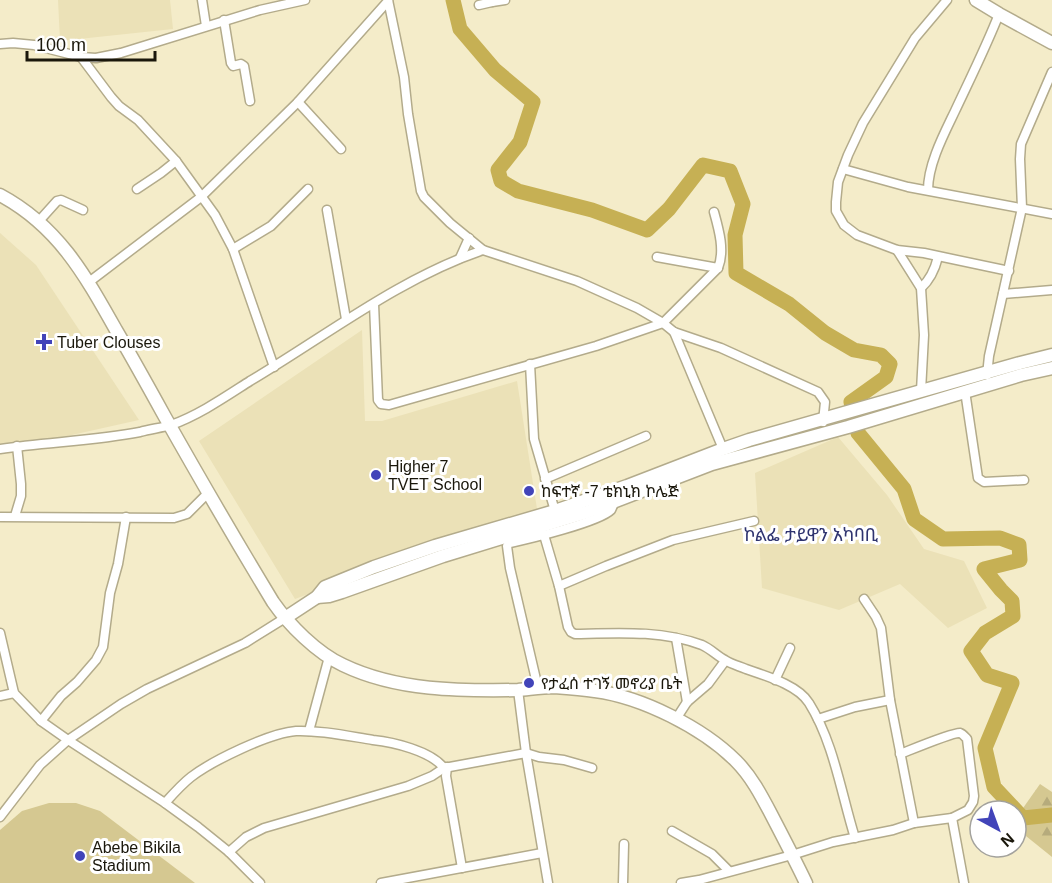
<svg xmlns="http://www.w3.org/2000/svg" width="1052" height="883" viewBox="0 0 1052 883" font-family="Arial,'Noto Sans Ethiopic',sans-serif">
<defs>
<pattern id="forest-firs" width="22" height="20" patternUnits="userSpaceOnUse" patternTransform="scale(1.5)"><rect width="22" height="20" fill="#d5c891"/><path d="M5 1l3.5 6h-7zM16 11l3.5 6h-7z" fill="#b6ab7c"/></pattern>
</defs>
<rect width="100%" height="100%" fill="#f4ecc9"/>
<g fill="#ebe1b7">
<polygon points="58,0 170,0 173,29 60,41"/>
<polygon points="0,233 36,265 139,420 0,451"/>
<polygon points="362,330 365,421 382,421 517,381 537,509 295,599 199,441"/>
<polygon points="838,437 887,495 924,549 964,561 987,608 948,628 900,584 839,610 762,588 755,473"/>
</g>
<polygon fill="url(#forest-firs)" points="1040,784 1052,792 1052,857 1016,828 1016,818"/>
<polygon fill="#d5c891" points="49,803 76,803 100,811 195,883 0,883 0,830 22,811"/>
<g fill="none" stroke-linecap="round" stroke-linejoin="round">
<polyline stroke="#c6b054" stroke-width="15" points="453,0 460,29 495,70 533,102 520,142 498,170 501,181 518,191 592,210 647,230 669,209 703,165 730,171 743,204 735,235 736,273 789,304 825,333 854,350 881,355 890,364 886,377 851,402 858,433 904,489 914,519 943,539 1000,538 1019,545 1020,560 984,569 1001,590 1012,601 1013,616 985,633 971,651 987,675 1012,683 985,748 994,787 1023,818 1052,815"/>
<g stroke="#b3ab8b" stroke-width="11">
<g id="street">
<polyline points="202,0 206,26"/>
<polyline points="388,0 404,77 408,114 421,191 424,197 450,223 483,250 577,281 637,308 663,323 674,332 721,348 818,392 825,402 823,422"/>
<polyline points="947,0 915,38 863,123 848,155 838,182 836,202 836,211 844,225 857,235 897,250 924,253 1009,271"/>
<polyline points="492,2 505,0"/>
<polyline points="479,5 492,2 492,0"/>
<polyline points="224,20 231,63 233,66 241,64 244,66 250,101"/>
<polyline points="0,44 13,43 34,45 81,57 96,58 121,53 260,10 305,0"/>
<polyline points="81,57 111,97 119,106 138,120 176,161 215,215 233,249 274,367"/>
<polyline points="298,102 341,149"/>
<polyline points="843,169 908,187 1052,214"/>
<polyline points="137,189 161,173 176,161"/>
<path d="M928 190C928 164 944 134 955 111 970 79 986 47 999 14"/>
<polyline points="327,210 346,319"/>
<polyline points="39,221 57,201 61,200 83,210"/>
<polyline points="233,249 271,226 308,189"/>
<polyline points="897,250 921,288 924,335 921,391"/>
<polyline points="657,257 718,268"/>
<polyline points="460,258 469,238"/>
<polyline points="89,282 201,197 298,102 388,1"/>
<path d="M921 288C931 279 935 269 938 257"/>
<polyline points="1003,294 1052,290"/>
<path d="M374 304 378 400 381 404 389 405 596 346 663 323 718 268C725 251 719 230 714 212"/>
<polyline points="674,332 723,449"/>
<polyline points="530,364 534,439 555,511"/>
<polyline points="987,375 989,356 1022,208 1020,159 1021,144 1052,72"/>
<polyline points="965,391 978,478 984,482 1024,480"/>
<path d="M0 449C46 442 94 441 140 432 150 429 161 428 171 425 199 415 225 397 250 381 326 336 398 279 483 250"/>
<polyline points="545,479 646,436"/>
<polyline points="15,516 21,496 21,484 17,446"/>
<polyline points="0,517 174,518 187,514 209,492"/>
<path d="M544 535 559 586 568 627 571 632 575 634C618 633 661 630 702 645 711 649 717 656 725 660 731 664 739 666 746 669 766 676 798 685 809 703 834 743 841 793 855 838"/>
<polyline points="559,586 606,566 673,540 754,521"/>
<polyline points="864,599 876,617 881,628 890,700 914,823"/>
<polyline points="0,633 14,693 41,721 68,740 165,803 198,827 229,852 260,883"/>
<polyline points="676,638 687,702"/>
<polyline points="775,680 790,648"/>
<path d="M538 688 510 568 507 546 510 543C529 539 599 522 611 510 612 508 614 503 615 501"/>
<polyline points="518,690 526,753 548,883"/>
<polyline points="0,696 14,693"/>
<polyline points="676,719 687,702 708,684 725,661"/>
<polyline points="818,719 855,707 890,700"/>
<polyline points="41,721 61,696 77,682 96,660 103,647 110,593 118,564 126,517"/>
<polyline points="309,731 329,657"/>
<polyline points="447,767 446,776 462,868"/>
<path d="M165 803C173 794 182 784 191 777 212 761 269 733 296 731 321 730 348 736 373 740 393 742 431 751 444 768"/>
<polyline points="0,817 40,765 68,740 121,704 147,689 245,643 285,618"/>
<polyline points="952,818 964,883"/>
<polyline points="672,831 712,854 729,871"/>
<polyline points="229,852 246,837 264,828 408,786 432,776 444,768 526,753 539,757 564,760 592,768"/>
<polyline points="381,883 542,853"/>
<polyline points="623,883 624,844"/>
<path d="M681 883 699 880 792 855 833 842 893 830 914 823 952 818 968 810 973 802 974 796 967 739C965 737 963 734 960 733 953 732 908 751 900 754"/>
</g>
</g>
<g stroke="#b3ab8b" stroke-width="15">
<g id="secondary">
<polyline points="976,0 999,14 1052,43"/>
<path d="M0 195C58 226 85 275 116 330 133 359 149 388 165 417 200 479 236 541 273 602 289 625 317 653 343 665 397 691 460 691 518 690 530 689 542 687 554 687 568 688 582 689 595 691 642 697 703 728 736 761 751 776 761 795 771 814 783 837 795 860 806 883"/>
<polyline points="317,597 329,596 342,592 443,556 587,512 712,464 848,427 1021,375 1052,368"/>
<polyline points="285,618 317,597 325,587 374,567 435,546 555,511 627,486 723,449 749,440 1020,363 1052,355"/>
</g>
</g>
<use href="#street" stroke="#fff" stroke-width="8"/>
<use href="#secondary" stroke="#fff" stroke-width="12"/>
</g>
<g fill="#4244b9" stroke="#fff" stroke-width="2">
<path d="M41 333h6v6h6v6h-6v6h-6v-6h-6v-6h6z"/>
<circle cx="376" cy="475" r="6"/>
<circle cx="529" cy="491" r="6"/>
<circle cx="529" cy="683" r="6"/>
<circle cx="80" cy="856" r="6"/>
</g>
<g text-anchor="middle" stroke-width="6" stroke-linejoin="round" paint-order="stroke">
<g font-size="16" fill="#1a170b" stroke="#fff" text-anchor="start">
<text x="57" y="348">Tuber Clouses</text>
<text x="388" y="472">Higher 7<tspan x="388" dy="18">TVET School</tspan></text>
<text x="541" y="497">ከፍተኛ -7 ቴክኒክ ኮሌጅ</text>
<text x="541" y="689">የታፈሰ ተገኝ መኖሪያ ቤት</text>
<text x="92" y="853">Abebe Bikila<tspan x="92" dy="18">Stadium</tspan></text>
</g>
<g font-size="18" fill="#2f346f" stroke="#fff">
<text x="811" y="541">ኮልፌ ታይዋን አካባቢ</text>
</g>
</g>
<g transform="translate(998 829) rotate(139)"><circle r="28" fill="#ffffff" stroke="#a3a29d" stroke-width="1.5"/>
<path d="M0-4.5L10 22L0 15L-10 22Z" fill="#4244b9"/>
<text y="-9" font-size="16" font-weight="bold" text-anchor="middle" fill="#1a170b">N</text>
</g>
<path d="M27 51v9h128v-9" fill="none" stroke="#1a170b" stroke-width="3"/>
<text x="36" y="51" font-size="18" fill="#1a170b" stroke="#ffffff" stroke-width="4.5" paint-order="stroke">100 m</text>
</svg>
